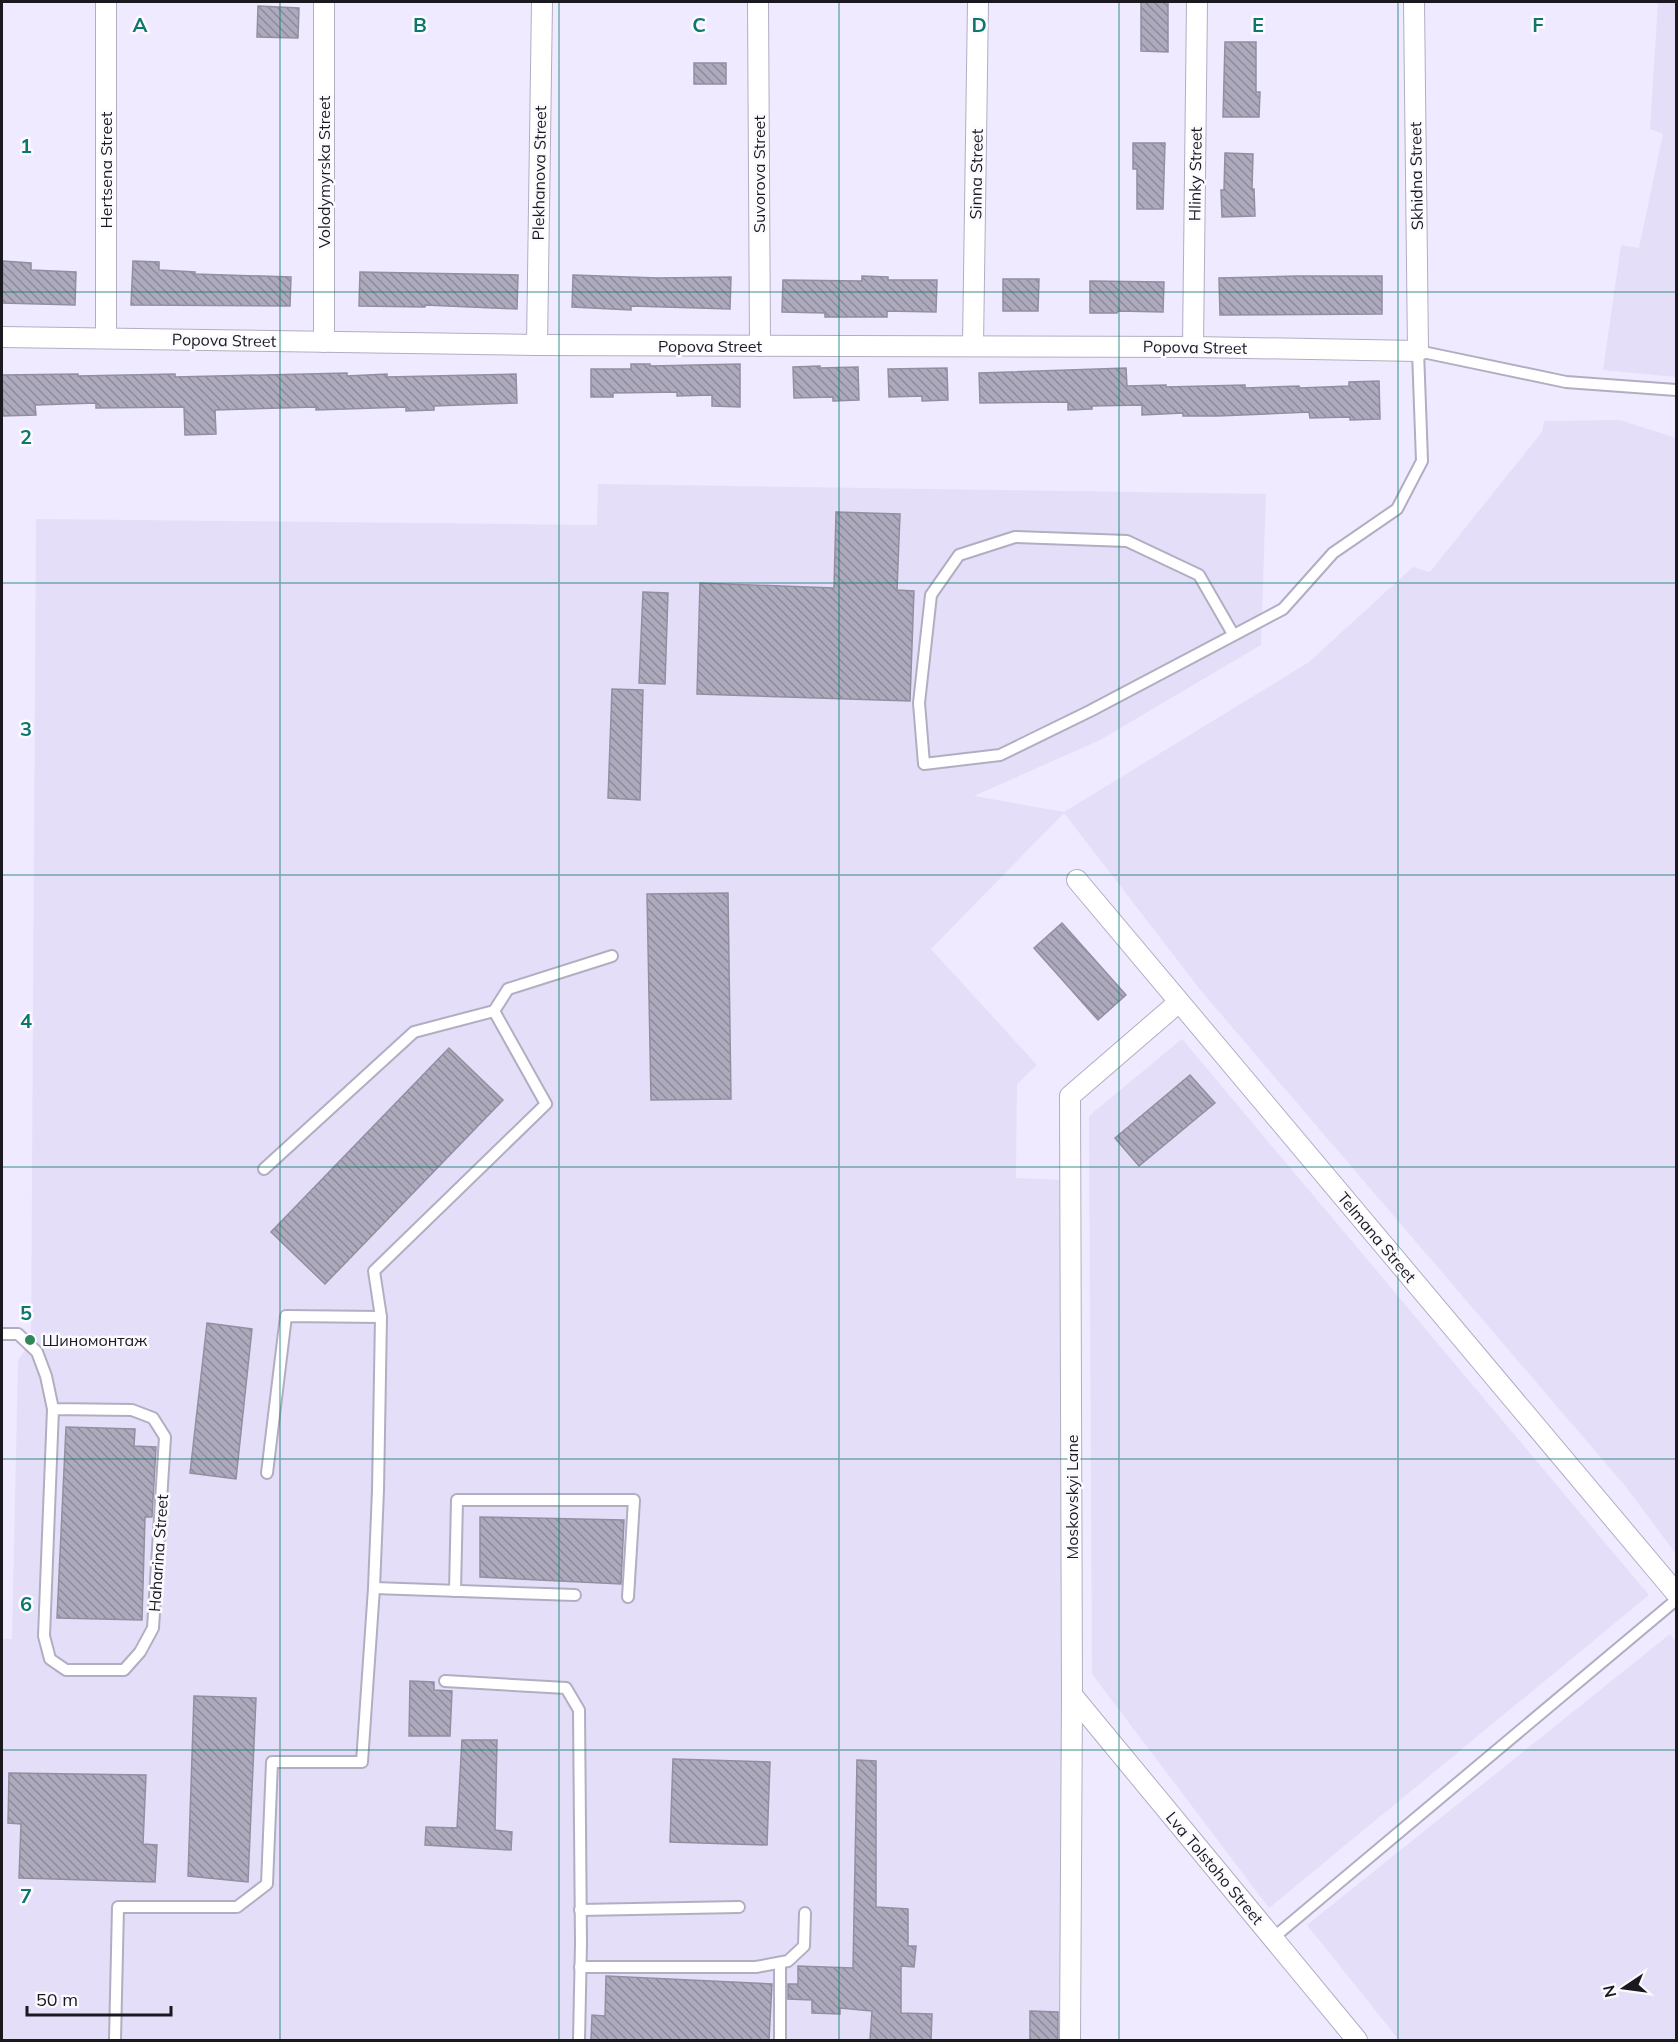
<svg xmlns="http://www.w3.org/2000/svg" width="1678" height="2042" viewBox="0 0 1678 2042" font-family="Mulish,sans-serif">
<defs>
<pattern id="building-back-hatch" width="6" height="6" patternUnits="userSpaceOnUse" patternTransform="scale(1.5)"><rect width="6" height="6" fill="#aeaabe"/><path d="M-1 5l2 2M0 0l6 6M5-1l2 2" fill="none" stroke="#8d8a9a"/></pattern>
</defs>
<rect width="100%" height="100%" fill="#efeaff"/>
<g fill="#e4def9">
<polygon points="1658,2 1676,2 1676,377 1603,370 1621,245 1639,248 1663,134 1650,129"/>
<polygon points="1620,420 1676,438 1676,1554 1626,1487 1202,992 1064,813 931,949 1037,1065 1017,1084 1016,1178 1064,1180 1060,2040 2,2040 2,1639 12,1639 18,1361 31,1340 36,519 597,525 598,484 1266,494 1261,645 1100,740 974,796 1064,812 1309,662 1413,567 1430,572 1542,432 1544,421"/>
<polygon points="1182,1039 1649,1595 1269,1908 1092,1674 1089,1116"/>
<polygon points="1670,1634 1676,1642 1676,2040 1399,2040 1307,1925"/>
</g>
<g fill="url(#building-back-hatch)" stroke="#938fa1" stroke-width="1.5">
<polygon points="1141,2 1168,2 1168,52 1141,51"/>
<polygon points="258,6 299,8 298,38 257,37"/>
<polygon points="1225,42 1256,42 1256,92 1260,92 1259,117 1223,117"/>
<rect x="694" y="63" width="32" height="21"/>
<polygon points="1133,143 1165,143 1163,209 1137,209 1137,169 1133,169"/>
<polygon points="1225,153 1253,154 1252,189 1254,189 1255,216 1222,217 1221,190 1224,190"/>
<polygon points="3,261 31,263 31,270 76,272 75,305 2,303"/>
<polygon points="133,261 159,262 159,270 195,272 195,274 291,277 290,306 131,305"/>
<polygon points="360,272 518,275 517,309 425,305 425,307 359,306"/>
<polygon points="573,275 658,278 731,277 730,309 631,306 631,310 572,307"/>
<polygon points="862,276 888,277 888,280 937,280 936,312 887,311 887,317 825,317 825,313 782,312 783,280 862,281"/>
<polygon points="1297,276 1382,276 1382,314 1220,315 1219,278"/>
<polygon points="1003,279 1039,279 1038,311 1003,311"/>
<polygon points="1090,281 1164,282 1163,312 1118,311 1117,313 1090,313"/>
<polygon points="631,364 650,364 650,366 740,364 740,407 712,406 712,395 677,396 677,392 613,393 613,397 591,397 591,369 631,369"/>
<polygon points="820,366 820,368 858,367 859,400 833,401 833,397 794,398 793,367"/>
<polygon points="947,368 948,400 922,401 922,396 889,397 888,369"/>
<polygon points="1126,368 1127,386 1166,385 1166,387 1245,385 1245,388 1299,386 1300,388 1349,386 1349,382 1379,381 1380,419 1350,420 1350,417 1310,418 1309,412 1218,416 1183,416 1183,413 1142,415 1142,405 1092,406 1092,409 1068,410 1068,402 980,403 979,373"/>
<polygon points="347,373 347,376 387,374 387,377 516,374 517,403 434,406 434,410 406,411 406,407 316,410 316,407 215,410 216,434 185,435 184,407 96,408 96,403 35,405 36,415 3,416 2,375 78,374 78,376 175,374 175,377"/>
<polygon points="836,512 900,514 897,590 914,591 910,701 697,694 700,583 834,588"/>
<polygon points="643,592 668,593 665,684 639,683"/>
<polygon points="612,689 643,690 640,800 608,798"/>
<polygon points="728,893 731,1099 651,1100 647,894"/>
<polygon points="1062,923 1126,995 1098,1020 1034,948"/>
<polygon points="449,1048 503,1100 325,1284 271,1232"/>
<polygon points="1190,1075 1215,1103 1139,1166 1115,1138"/>
<polygon points="207,1323 252,1329 236,1479 190,1473"/>
<polygon points="66,1427 135,1429 134,1446 156,1447 152,1517 145,1517 142,1620 57,1618"/>
<polygon points="480,1517 624,1520 621,1584 480,1577"/>
<polygon points="410,1681 434,1682 434,1690 452,1691 450,1736 409,1736"/>
<polygon points="194,1696 256,1698 248,1882 188,1876"/>
<polygon points="462,1740 497,1740 495,1830 512,1832 511,1850 425,1845 426,1827 457,1828"/>
<polygon points="673,1759 770,1762 767,1845 670,1842"/>
<polygon points="857,1760 876,1761 876,1907 908,1909 908,1946 916,1946 914,1967 901,1966 901,2013 932,2014 931,2040 870,2040 872,2011 840,2008 840,2014 812,2013 812,2000 788,1999 788,1984 798,1984 798,1966 853,1968"/>
<polygon points="9,1773 146,1775 143,1844 157,1845 155,1882 19,1878 21,1824 8,1823"/>
<polygon points="606,1976 772,1984 769,2040 591,2040 592,2015 605,2016"/>
<polygon points="1030,2011 1058,2012 1058,2040 1030,2040"/>
</g>
<g fill="none" stroke-linecap="round" stroke-linejoin="round">
<g stroke="#b2aec1" stroke-width="14">
<g id="service">
<polyline points="1233,634 1199,575 1127,541 1015,537 959,555 931,595 919,703 924,764 1000,755 1090,711 1283,609 1333,553 1397,509 1422,461 1418,351 1566,382 1676,390"/>
<polyline points="264,1169 414,1032 494,1011"/>
<polyline points="381,1317 374,1271 546,1104 494,1011 508,989 612,956"/>
<polyline points="2,1334 18,1334 37,1352 46,1376 53,1409 44,1636 50,1659 66,1670 124,1670 140,1652 153,1628 165,1437 153,1418 132,1410 53,1409"/>
<polyline points="374,1588 575,1595"/>
<polyline points="455,1591 457,1500 634,1500 628,1597"/>
<polyline points="445,1681 566,1688 579,1710 581,1943 579,2040"/>
<polyline points="580,1910 739,1907"/>
<polyline points="1273,1938 1676,1600"/>
<polyline points="780,1963 780,2040"/>
<polyline points="580,1967 756,1967 788,1961 804,1946 805,1913"/>
<polyline points="115,2040 118,1907 237,1907 267,1884 272,1762 362,1762 374,1588 378,1490 381,1317 286,1316 267,1473"/>
</g>
</g>
<g stroke="#b2aec1" stroke-width="22">
<g id="minor">
<polyline points="106,2 106,338"/>
<polyline points="758,2 760,346"/>
<polyline points="2,337 537,345 1193,347 1418,351 1414,2"/>
<polyline points="324,342 324,2"/>
<polyline points="537,345 542,2"/>
<polyline points="973,346 978,2"/>
<polyline points="1193,347 1197,2"/>
<polyline points="1077,880 1676,1593"/>
<polyline points="1072,1695 1357,2040"/>
<polyline points="1070,2040 1072,1695 1070,1096 1179,1002"/>
</g>
</g>
<use href="#service" stroke="#fff" stroke-width="10"/>
<use href="#minor" stroke="#fff" stroke-width="20"/>
</g>
<path fill="none" stroke="#0f766e" stroke-width="1.5" stroke-opacity="0.55" d="M280 2V2040M559 2V2040M839 2V2040M1119 2V2040M1398 2V2040M2 292H1676M2 583H1676M2 875H1676M2 1167H1676M2 1459H1676M2 1750H1676"/>
<circle fill="#32875a" stroke="#fbfafe" stroke-width="2" cx="30" cy="1340" r="6"/>
<g text-anchor="middle" stroke-width="5" stroke-linejoin="round" paint-order="stroke">
<g font-size="16" fill="#1b1920" stroke="#fbfafe">
<text transform="translate(106 170) rotate(-90)" y="6">Hertsena Street</text>
<text transform="translate(324 172) rotate(-90)" y="6">Volodymyrska Street</text>
<text transform="translate(539 173) rotate(-89)" y="6">Plekhanova Street</text>
<text transform="translate(759 174) rotate(-90)" y="6">Suvorova Street</text>
<text transform="translate(976 174) rotate(-89)" y="6">Sinna Street</text>
<text transform="translate(1195 174) rotate(-89)" y="6">Hlinky Street</text>
<text transform="translate(1416 176) rotate(-91)" y="6">Skhidna Street</text>
<text transform="translate(224 340) rotate(1)" y="6">Popova Street</text>
<text x="710" y="352">Popova Street</text>
<text transform="translate(1195 347) rotate(1)" y="6">Popova Street</text>
<text transform="translate(1377 1237) rotate(50)" y="6">Telmana Street</text>
<text transform="translate(1072 1497) rotate(-90)" y="6">Moskovskyi Lane</text>
<text transform="translate(158 1553) rotate(-86)" y="6">Haharina Street</text>
<text transform="translate(1215 1868) rotate(50)" y="6">Lva Tolstoho Street</text>
</g>
<g font-size="16" fill="#1b1920" stroke="#fbfafe" text-anchor="start">
<text x="42" y="1346">Шиномонтаж</text>
</g>
</g>
<g font-size="20" text-anchor="middle" font-weight="bold" fill="#0f766e" stroke="#fbfafe" stroke-width="5" stroke-linejoin="round" paint-order="stroke">
<text x="140" y="32">A</text>
<text x="420" y="32">B</text>
<text x="699" y="32">C</text>
<text x="979" y="32">D</text>
<text x="1258" y="32">E</text>
<text x="1538" y="32">F</text>
<text x="26" y="153">1</text>
<text x="26" y="444">2</text>
<text x="26" y="736">3</text>
<text x="26" y="1028">4</text>
<text x="26" y="1320">5</text>
<text x="26" y="1611">6</text>
<text x="26" y="1903">7</text>
</g>
<rect width="1678" height="2042" fill="none" stroke="#1b1920" stroke-width="6"/>
<g transform="translate(1624 1988) rotate(257)" stroke="#fbfafe" stroke-width="4.5" paint-order="stroke">
<path d="M0-4.5L10 22L0 15L-10 22Z" fill="#1b1920"/>
<text y="-9" font-size="16" font-weight="bold" text-anchor="middle" fill="#1b1920">N</text>
</g>
<path d="M27 2006v9h144v-9" fill="none" stroke="#1b1920" stroke-width="3"/>
<text x="36" y="2006" font-size="18" fill="#1b1920" stroke="#fbfafe" stroke-width="4.5" paint-order="stroke">50 m</text>
</svg>
